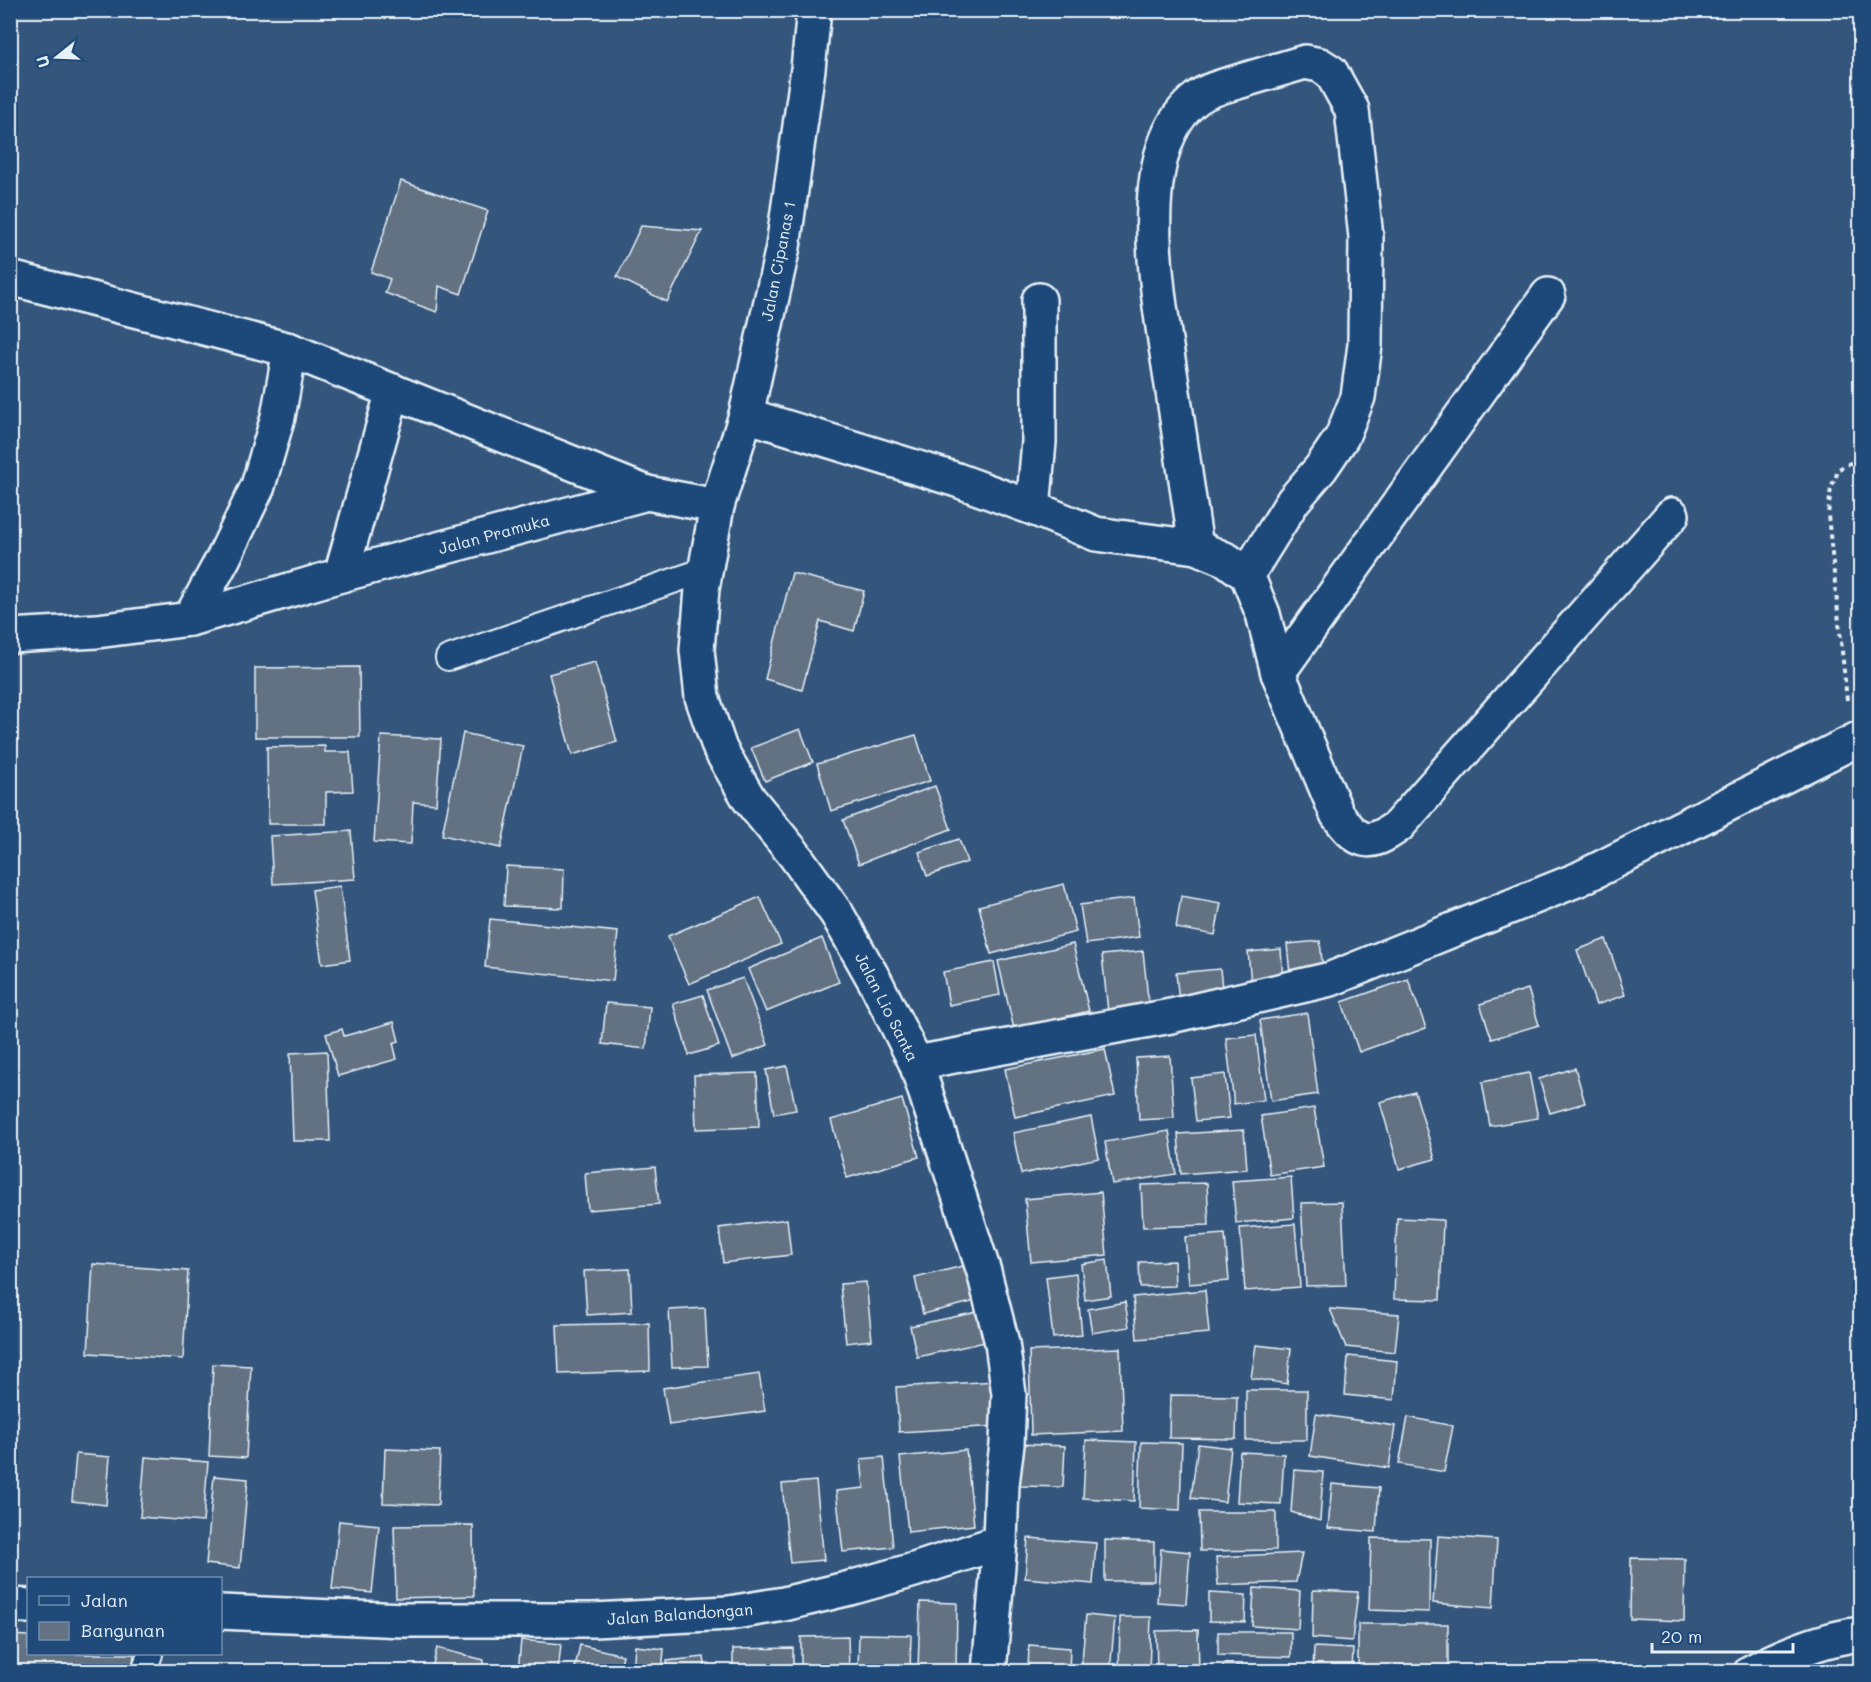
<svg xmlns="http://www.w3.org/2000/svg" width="1871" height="1682" viewBox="0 0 1871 1682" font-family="Mali,sans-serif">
<rect width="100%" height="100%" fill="#34567d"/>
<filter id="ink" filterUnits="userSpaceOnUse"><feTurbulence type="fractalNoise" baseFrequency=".0167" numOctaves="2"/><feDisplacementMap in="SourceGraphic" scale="12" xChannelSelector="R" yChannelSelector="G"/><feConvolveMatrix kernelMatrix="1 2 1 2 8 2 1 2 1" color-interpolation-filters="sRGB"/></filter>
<g filter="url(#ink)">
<g fill="#647283" stroke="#e8f1f8" stroke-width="1.5">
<polygon points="401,181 488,211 461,294 439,286 437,312 385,293 390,279 371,272"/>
<polygon points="641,226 702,231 667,302 617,277"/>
<polygon points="792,573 864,591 854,631 820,621 802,690 765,679"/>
<polygon points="595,662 617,742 572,755 549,674"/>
<polygon points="359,667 360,737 255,737 255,668"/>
<polygon points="800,729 813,762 765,781 751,748"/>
<polygon points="463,733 523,746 501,848 442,835"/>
<polygon points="916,735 930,781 831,811 817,764"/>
<polygon points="381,736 441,739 436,804 413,802 411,844 374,842"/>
<polygon points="325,746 325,752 350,752 353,791 326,792 326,824 268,824 267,747"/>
<polygon points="935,786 951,829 859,864 843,820"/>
<polygon points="351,831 355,879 273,884 270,836"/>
<polygon points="959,839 967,862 927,876 919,852"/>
<polygon points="506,866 564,869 563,908 504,906"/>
<polygon points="1064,884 1076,932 991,954 979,906"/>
<polygon points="340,886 350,960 322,964 312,890"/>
<polygon points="1181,896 1221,903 1215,935 1176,928"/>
<polygon points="760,897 781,944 689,984 668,936"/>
<polygon points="1134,898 1139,937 1086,944 1080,905"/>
<polygon points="490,919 618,932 613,981 485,967"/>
<polygon points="822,938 839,982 766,1012 748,969"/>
<polygon points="1606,939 1625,995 1596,1005 1577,950"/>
<polygon points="1320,941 1323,971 1290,974 1287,944"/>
<polygon points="1073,944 1089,1011 1014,1029 998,961"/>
<polygon points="1281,949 1283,979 1251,983 1248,952"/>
<polygon points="1143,951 1149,1008 1108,1012 1102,955"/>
<polygon points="994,962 1000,995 949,1005 943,972"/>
<polygon points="1220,969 1223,998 1179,1002 1176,973"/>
<polygon points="743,978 768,1045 732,1059 707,990"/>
<polygon points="1408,979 1426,1028 1359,1052 1342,1002"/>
<polygon points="1528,989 1539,1025 1492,1039 1480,1004"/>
<polygon points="703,995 719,1046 689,1055 673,1004"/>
<polygon points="606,1003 650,1007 646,1049 602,1044"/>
<polygon points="1307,1013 1318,1094 1271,1101 1260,1020"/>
<polygon points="394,1022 399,1041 393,1043 397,1059 338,1076 326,1034 342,1029 344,1036"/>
<polygon points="1256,1035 1264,1100 1234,1104 1226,1038"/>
<polygon points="1105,1049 1115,1096 1015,1117 1005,1069"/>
<polygon points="327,1051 330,1141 293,1141 290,1053"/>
<polygon points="1170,1056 1174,1118 1139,1120 1136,1058"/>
<polygon points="787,1066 796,1110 774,1114 766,1070"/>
<polygon points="1575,1068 1585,1103 1550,1113 1539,1079"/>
<polygon points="757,1073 759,1127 696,1129 694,1075"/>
<polygon points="1529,1073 1538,1118 1490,1126 1482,1082"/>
<polygon points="1225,1074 1230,1118 1196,1121 1191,1078"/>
<polygon points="1415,1092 1435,1159 1399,1169 1380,1102"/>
<polygon points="902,1099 919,1157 847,1178 831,1120"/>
<polygon points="1314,1108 1324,1167 1270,1175 1261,1116"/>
<polygon points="1091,1117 1099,1158 1021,1174 1013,1133"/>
<polygon points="1244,1130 1247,1169 1181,1174 1178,1134"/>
<polygon points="1169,1131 1176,1174 1112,1184 1105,1142"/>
<polygon points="655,1167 659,1204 588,1210 585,1173"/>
<polygon points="1291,1177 1294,1218 1236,1223 1232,1181"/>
<polygon points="1207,1183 1209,1225 1143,1227 1141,1185"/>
<polygon points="1101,1192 1107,1255 1031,1262 1025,1199"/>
<polygon points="1342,1202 1346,1285 1306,1286 1301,1203"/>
<polygon points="1397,1218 1443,1220 1440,1300 1394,1299"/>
<polygon points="787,1219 791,1255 723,1263 719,1228"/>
<polygon points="1295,1224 1300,1287 1245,1291 1240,1228"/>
<polygon points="1225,1234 1229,1281 1189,1284 1185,1237"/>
<polygon points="1107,1260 1111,1296 1085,1300 1081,1264"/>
<polygon points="1174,1261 1175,1286 1140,1287 1139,1262"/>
<polygon points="975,1263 984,1299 923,1314 915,1278"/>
<polygon points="93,1264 188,1271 183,1359 88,1353"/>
<polygon points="630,1269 632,1312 587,1315 584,1271"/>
<polygon points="1076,1273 1082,1335 1053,1338 1046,1277"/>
<polygon points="866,1282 872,1340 846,1343 840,1284"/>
<polygon points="1205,1290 1209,1333 1137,1339 1133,1297"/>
<polygon points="1125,1302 1129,1327 1092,1333 1088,1309"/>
<polygon points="705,1308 708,1366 672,1367 669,1310"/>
<polygon points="1330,1309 1399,1314 1395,1352 1346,1347"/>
<polygon points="978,1312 985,1342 917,1357 910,1326"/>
<polygon points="649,1323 650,1371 559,1374 557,1325"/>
<polygon points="1256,1345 1291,1349 1287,1384 1251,1378"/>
<polygon points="1120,1348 1123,1431 1031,1435 1029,1351"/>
<polygon points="1348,1356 1397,1361 1394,1400 1345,1395"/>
<polygon points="213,1364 251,1366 246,1458 209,1456"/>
<polygon points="759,1374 765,1411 669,1425 663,1388"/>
<polygon points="996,1381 999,1426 899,1432 896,1387"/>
<rect x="1246" y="1390" width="61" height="50"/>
<polygon points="1170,1395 1237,1396 1236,1439 1169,1438"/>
<polygon points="1316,1414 1395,1426 1389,1468 1310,1456"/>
<polygon points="1408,1417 1453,1426 1444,1472 1399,1464"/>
<polygon points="1086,1440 1136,1442 1134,1501 1083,1498"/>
<polygon points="1141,1442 1182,1443 1180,1510 1139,1508"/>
<polygon points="1020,1444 1065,1446 1063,1487 1019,1486"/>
<polygon points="1198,1444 1231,1448 1225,1502 1191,1498"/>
<polygon points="385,1449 440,1451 438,1505 383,1503"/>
<polygon points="966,1450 974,1525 908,1532 900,1457"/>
<polygon points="1240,1452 1284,1454 1281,1504 1237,1502"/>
<polygon points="76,1454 110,1457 106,1505 72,1501"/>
<polygon points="145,1457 208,1462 203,1522 140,1517"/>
<polygon points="884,1457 893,1547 843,1552 836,1491 864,1488 861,1459"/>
<polygon points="1294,1470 1323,1472 1320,1521 1291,1512"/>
<polygon points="214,1476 248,1479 240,1568 206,1564"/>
<polygon points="816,1481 824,1560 790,1563 782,1484"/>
<polygon points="1332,1484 1379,1488 1376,1532 1328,1528"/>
<polygon points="1199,1512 1276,1512 1276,1550 1200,1551"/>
<polygon points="339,1521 379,1525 372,1593 332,1589"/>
<polygon points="473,1525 474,1596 396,1598 394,1526"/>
<polygon points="1438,1536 1497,1540 1493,1608 1433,1603"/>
<polygon points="1028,1538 1096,1543 1093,1584 1025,1578"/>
<polygon points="1371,1538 1430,1539 1429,1612 1369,1610"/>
<polygon points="1105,1540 1154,1542 1154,1581 1105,1581"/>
<polygon points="1161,1549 1190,1552 1186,1604 1157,1602"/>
<polygon points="1302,1553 1296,1582 1218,1585 1216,1557"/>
<polygon points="1631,1558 1685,1559 1684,1621 1630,1619"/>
<polygon points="1254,1588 1300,1591 1298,1629 1252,1626"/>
<polygon points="1313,1590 1358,1592 1352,1641 1312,1638"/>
<polygon points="1209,1593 1246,1595 1245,1622 1209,1621"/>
<polygon points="920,1602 957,1603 956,1672 918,1672"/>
<polygon points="1086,1615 1115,1618 1110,1672 1081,1672"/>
<polygon points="1120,1617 1151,1617 1149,1672 1119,1672"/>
<rect x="1358" y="1624" width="90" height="48"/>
<polygon points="1198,1630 1199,1672 1157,1672 1156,1631"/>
<polygon points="1218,1632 1291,1632 1291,1657 1218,1655"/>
<polygon points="859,1634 911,1635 910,1672 858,1672"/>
<polygon points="10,1635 28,1636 28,1654 134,1654 132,1672 10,1672"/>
<polygon points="848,1636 849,1672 801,1672 801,1637"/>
<polygon points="521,1640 561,1644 558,1672 518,1672"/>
<polygon points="580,1645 623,1655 619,1672 574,1672"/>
<polygon points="1029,1645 1070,1648 1069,1672 1028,1672"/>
<polygon points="635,1646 664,1649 662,1672 633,1672"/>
<polygon points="1314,1647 1353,1649 1352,1672 1313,1672"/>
<polygon points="437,1648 484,1660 481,1672 431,1672"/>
<polygon points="793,1648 793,1672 733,1672 733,1649"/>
<polygon points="704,1657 706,1672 668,1672 667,1661"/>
<polygon points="1223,1665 1300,1667 1300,1672 1222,1672"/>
</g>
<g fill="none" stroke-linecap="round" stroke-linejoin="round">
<g stroke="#e8f1f8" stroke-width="28">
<g id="service">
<polyline points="448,658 705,570"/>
<polyline points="144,1672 150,1654"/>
</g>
</g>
<g stroke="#e8f1f8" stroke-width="38">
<g id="minor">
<polyline points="814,10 808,69 783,247 746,415 717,506 702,589 697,650 702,697 720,749 749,799 794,854 837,914 876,983 916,1063 984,1272 1002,1343 1009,1394 1007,1444 1002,1484 1000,1542"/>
<path d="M746 415 957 480 1033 508 1096 534 1196 547 1227 560 1247 575 1263 614 1278 673 1337 814C1358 843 1368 848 1398 826L1672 515"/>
<polyline points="1033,508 1039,442 1039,300"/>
<path d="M1196 547C1188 493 1180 439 1172 385 1161 309 1126 152 1197 98 1210 88 1228 85 1244 80 1264 74 1284 68 1305 62L1320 65 1331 72 1352 110 1366 237 1365 345 1358 397 1342 437 1321 468 1293 501 1247 575"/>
<polyline points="1278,673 1548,295"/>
<polyline points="916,1063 1171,1016 1331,979 1579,879 1860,738"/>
<polyline points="10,1605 28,1606"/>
<polyline points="220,1612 404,1620 594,1620 729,1613 784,1604 850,1588 914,1570 1000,1542 989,1672"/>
<path d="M1751 1672C1785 1654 1822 1639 1860 1634"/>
</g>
</g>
<g stroke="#e8f1f8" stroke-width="38">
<g id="tertiary">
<polyline points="10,278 290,350 647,493 341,575 190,619 97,631 10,636"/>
<polyline points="647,493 717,506"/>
<polyline points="341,575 393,391"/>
<polyline points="190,619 224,557 258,486 278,417 290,350"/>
</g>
</g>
<polyline stroke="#e8f1f8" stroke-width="4" stroke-dasharray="4.5 4.5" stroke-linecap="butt" points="1847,700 1828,515 1831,488 1839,469 1856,460 1860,460"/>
<use href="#service" stroke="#1f4a7a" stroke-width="24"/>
<use href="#minor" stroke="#1f4a7a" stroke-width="33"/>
<use href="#tertiary" stroke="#1f4a7a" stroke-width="33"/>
</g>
</g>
<g text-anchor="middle" stroke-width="6" stroke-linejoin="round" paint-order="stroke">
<g font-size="16" fill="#e8f1f8" stroke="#1f4a7a">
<text transform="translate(778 261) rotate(-79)" y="6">Jalan Cipanas 1</text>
<text transform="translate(494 534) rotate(-15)" y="6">Jalan Pramuka</text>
<text transform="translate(887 1007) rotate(63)" y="6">Jalan Lio Santa</text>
<text transform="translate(680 1614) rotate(-4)" y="6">Jalan Balandongan</text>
</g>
</g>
<rect width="1871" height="1682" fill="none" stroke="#1f4a7a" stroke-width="36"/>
<rect x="18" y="18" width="1835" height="1646" fill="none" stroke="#e8f1f8" stroke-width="2" filter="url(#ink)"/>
<rect x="27" y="1577" width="195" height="78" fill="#1f4a7a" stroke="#6f8dac" stroke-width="1.5"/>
<rect x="39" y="1596" width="30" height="9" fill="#1f4a7a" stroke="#6f8dac" stroke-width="1.5"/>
<text x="81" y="1607" font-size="18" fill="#e8f1f8">Jalan</text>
<rect x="39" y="1622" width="30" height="18" fill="#647283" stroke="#6f8dac" stroke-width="1.5"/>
<text x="81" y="1637" font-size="18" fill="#e8f1f8">Bangunan</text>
<g transform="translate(57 57) rotate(252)" stroke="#1f4a7a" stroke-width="4.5" paint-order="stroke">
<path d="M0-4.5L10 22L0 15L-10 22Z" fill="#e8f1f8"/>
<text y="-9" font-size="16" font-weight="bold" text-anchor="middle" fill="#e8f1f8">U</text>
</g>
<path d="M1652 1643v9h141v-9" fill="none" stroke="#e8f1f8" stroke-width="3"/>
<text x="1661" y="1643" font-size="18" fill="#e8f1f8" stroke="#1f4a7a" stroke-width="4.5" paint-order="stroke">20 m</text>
</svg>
